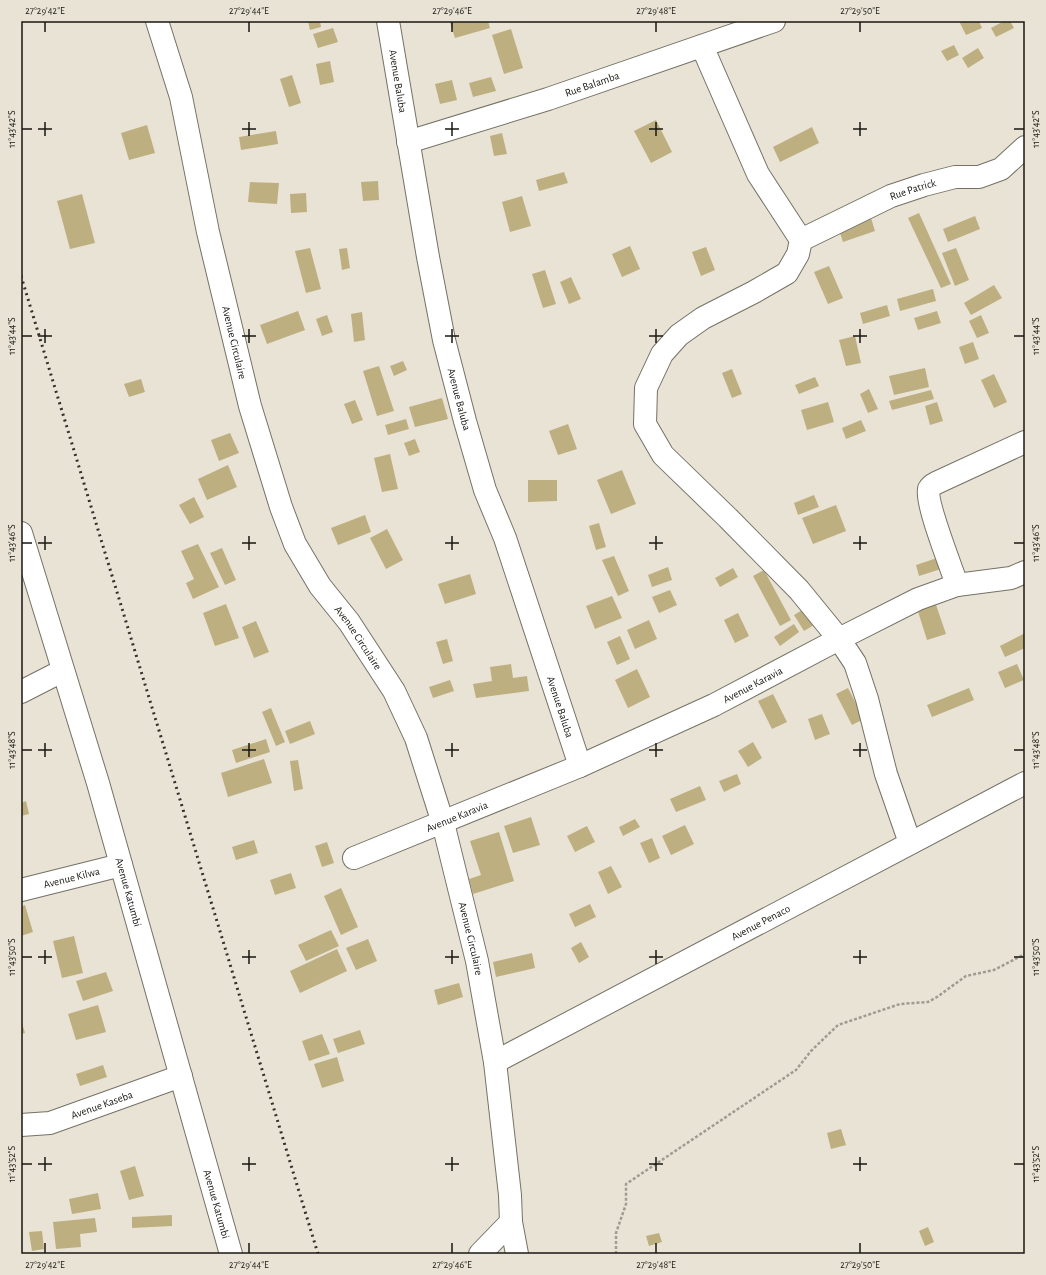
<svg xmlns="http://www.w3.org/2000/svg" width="1046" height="1275" viewBox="0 0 1046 1275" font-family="'Alegreya Sans',sans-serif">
<rect width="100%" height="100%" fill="#e8e3d5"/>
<g fill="#beaf81">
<polygon points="308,21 320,21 321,27 310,30"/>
<polygon points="452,21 488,21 490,28 455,38 450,22"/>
<polygon points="959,21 979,21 982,28 966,35"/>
<polygon points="1004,21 1010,21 1014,28 996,37 991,28"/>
<polygon points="333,28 338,42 318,48 313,34"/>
<polygon points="511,29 523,68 504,74 492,35"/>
<polygon points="954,45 959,55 947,61 941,51"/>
<polygon points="978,48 984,58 968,68 962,58"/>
<polygon points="330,61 334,82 320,85 316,64"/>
<polygon points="292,75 301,103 289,107 280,79"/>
<polygon points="491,77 496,91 473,97 469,83"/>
<polygon points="452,80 457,100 440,104 435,84"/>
<polygon points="656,120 672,152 651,163 634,131"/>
<polygon points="147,125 155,153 129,160 121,133"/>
<polygon points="812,127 819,143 780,162 773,147"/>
<polygon points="276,131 278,144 241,150 239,137"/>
<polygon points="502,133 507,154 494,156 490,136"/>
<polygon points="564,172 568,183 539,191 536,180"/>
<polygon points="378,181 379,200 363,201 361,182"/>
<polygon points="250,182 279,183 277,204 248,202"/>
<polygon points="306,193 307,212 291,213 290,194"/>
<polygon points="82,194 95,243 70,249 57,201"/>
<polygon points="522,196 531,226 510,232 502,202"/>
<polygon points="919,213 951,284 941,288 908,218"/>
<polygon points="975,216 980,229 948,242 943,229"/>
<polygon points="871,218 875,231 843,242 839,230"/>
<polygon points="630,246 640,269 622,277 612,254"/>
<polygon points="706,247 715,270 701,276 692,252"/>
<polygon points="310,248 321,289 306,293 295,251"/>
<polygon points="347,248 350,268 342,270 339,249"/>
<polygon points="956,248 969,280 955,286 942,253"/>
<polygon points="829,266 843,298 828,304 814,272"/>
<polygon points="545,270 556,304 543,308 532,274"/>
<polygon points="571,277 581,299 569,304 560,282"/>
<polygon points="994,285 1002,298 971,315 964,303"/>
<polygon points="933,289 936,301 900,311 897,299"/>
<polygon points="887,305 890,316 863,324 860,313"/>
<polygon points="298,311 305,330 267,344 260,325"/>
<polygon points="937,311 941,323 918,330 914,318"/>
<polygon points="362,312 365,340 354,342 351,314"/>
<polygon points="327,315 333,332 322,336 316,319"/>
<polygon points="981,315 989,333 977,338 969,321"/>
<polygon points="855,336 861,363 846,366 839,340"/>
<polygon points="973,342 979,359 965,364 959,347"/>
<polygon points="403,361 407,370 394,376 390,366"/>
<polygon points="379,366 394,411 377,416 363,371"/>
<polygon points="925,368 929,387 894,395 889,376"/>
<polygon points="732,369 742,394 732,398 722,373"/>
<polygon points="994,374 1007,402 994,408 981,380"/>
<polygon points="815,377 819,386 799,394 795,385"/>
<polygon points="141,379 145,392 129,397 124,384"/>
<polygon points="869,389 878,409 868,413 860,394"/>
<polygon points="931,390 934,399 892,410 889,401"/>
<polygon points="442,398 448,419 415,427 409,407"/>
<polygon points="355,400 363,420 352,424 344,404"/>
<polygon points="828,402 834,422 807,430 801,410"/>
<polygon points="937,402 943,421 930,425 925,406"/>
<polygon points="406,419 409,429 388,435 385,425"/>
<polygon points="861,420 866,431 846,439 842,428"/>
<polygon points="568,424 577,449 558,455 549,431"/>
<polygon points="230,433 239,453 219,461 211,440"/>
<polygon points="415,439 420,452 409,456 404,443"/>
<polygon points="390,454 398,489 382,492 374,458"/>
<polygon points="228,465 237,487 207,500 198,479"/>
<polygon points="622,470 636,504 611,514 597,480"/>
<polygon points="528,480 557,480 557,501 528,502"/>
<polygon points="814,495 819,507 798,515 794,503"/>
<polygon points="194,497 204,517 190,524 179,505"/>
<polygon points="836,505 846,531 813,544 802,518"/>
<polygon points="365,515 371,532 338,545 331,528"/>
<polygon points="599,523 606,547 596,550 589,526"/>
<polygon points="387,529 403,560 386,569 370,538"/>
<polygon points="198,544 219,587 193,599 186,583 194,579 181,551"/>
<polygon points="222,548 236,580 225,585 210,553"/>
<polygon points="614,556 629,591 618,596 602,560"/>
<polygon points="937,558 941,569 919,576 916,565"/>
<polygon points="668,567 672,580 652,587 648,575"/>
<polygon points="733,568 738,577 720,587 715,578"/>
<polygon points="764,570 791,620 780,626 753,576"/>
<polygon points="470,574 476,594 445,604 438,584"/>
<polygon points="670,590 677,605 659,613 652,597"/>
<polygon points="612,596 622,618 595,629 586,606"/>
<polygon points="933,596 946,634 927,640 915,602"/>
<polygon points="226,604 239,638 215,646 203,613"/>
<polygon points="804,609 814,625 804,631 794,615"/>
<polygon points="738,613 749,636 735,643 724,620"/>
<polygon points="649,620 657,639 635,649 627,630"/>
<polygon points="256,621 269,652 254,658 242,627"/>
<polygon points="794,624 799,632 780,646 774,637"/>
<polygon points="1025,633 1025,648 1005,657 1000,646"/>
<polygon points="620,636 630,659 617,665 607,642"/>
<polygon points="447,639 453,661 443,664 436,642"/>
<polygon points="511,664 513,678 527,676 529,691 476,698 473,684 492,681 490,667"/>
<polygon points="1017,664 1024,680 1005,688 998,672"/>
<polygon points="637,669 650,697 628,708 615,680"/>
<polygon points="450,680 454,691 433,698 429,687"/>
<polygon points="848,688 864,719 852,725 836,694"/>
<polygon points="969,688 974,700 932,717 927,705"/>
<polygon points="773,694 787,722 772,729 758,701"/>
<polygon points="271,708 285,742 276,746 262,712"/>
<polygon points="822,714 830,734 815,740 808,719"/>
<polygon points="310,721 315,734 290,744 285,731"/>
<polygon points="266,739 270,752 236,763 232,750"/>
<polygon points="753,742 762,758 748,767 738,751"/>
<polygon points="264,759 272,783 228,797 221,773"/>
<polygon points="298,760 303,789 294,791 290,761"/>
<polygon points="737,774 741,784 724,792 719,781"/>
<polygon points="700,786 706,800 676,812 670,799"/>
<polygon points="26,801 29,814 21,816 21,803"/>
<polygon points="531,817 540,845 513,853 504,826"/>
<polygon points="635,819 640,827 623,836 619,827"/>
<polygon points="685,825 694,844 671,855 662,836"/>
<polygon points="587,826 595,842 575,852 567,836"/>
<polygon points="499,832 514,881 473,894 469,879 481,875 470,841"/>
<polygon points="652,838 660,858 649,863 640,843"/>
<polygon points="254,840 258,853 236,860 232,847"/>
<polygon points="327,842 334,863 322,867 315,846"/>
<polygon points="611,866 622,887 608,894 598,872"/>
<polygon points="291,873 296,888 275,895 270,880"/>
<polygon points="341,888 358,927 341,935 324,896"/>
<polygon points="590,904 596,917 575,927 569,914"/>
<polygon points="25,905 33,932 21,936 21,907"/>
<polygon points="331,930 339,946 306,961 298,945"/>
<polygon points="74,936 83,973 62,978 53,941"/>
<polygon points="368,939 377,961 356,970 346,948"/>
<polygon points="581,942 589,957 579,963 571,948"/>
<polygon points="337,949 347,971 300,993 290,971"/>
<polygon points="532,953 535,968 496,977 493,962"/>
<polygon points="106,972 113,991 83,1001 76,981"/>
<polygon points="459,983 463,997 438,1005 434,990"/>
<polygon points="98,1005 106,1032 76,1040 68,1014"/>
<polygon points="21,1020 25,1033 21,1034"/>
<polygon points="360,1030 365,1044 338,1053 333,1039"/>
<polygon points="322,1034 330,1054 309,1061 302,1041"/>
<polygon points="337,1057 344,1081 322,1088 314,1064"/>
<polygon points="103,1065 107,1077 80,1086 76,1074"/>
<polygon points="841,1129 846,1145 831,1149 827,1133"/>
<polygon points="135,1166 144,1196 129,1200 120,1171"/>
<polygon points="98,1193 101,1209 72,1214 69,1199"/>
<polygon points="172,1215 172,1226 132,1228 132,1217"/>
<polygon points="95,1218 97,1232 80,1234 81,1247 56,1249 53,1222"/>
<polygon points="928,1227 934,1242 925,1246 919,1231"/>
<polygon points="42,1231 44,1249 32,1251 29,1232"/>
<polygon points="659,1233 662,1242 649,1246 646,1236"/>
</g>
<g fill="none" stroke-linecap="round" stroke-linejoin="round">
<g stroke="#757165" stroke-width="24">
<g id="minor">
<path id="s1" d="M157 21 181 97 208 232 250 406 281 507 295 544 320 586 349 622 394 691 416 738 443 823 477 961 495 1062 510 1195 511 1222 480 1254"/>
<path id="s2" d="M388 21 428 257 444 340 465 421 485 490 505 538 580 766"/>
<polyline points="702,46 758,174 801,240 798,254 787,273 754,292 703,318 679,335 662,354 646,388 645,424 663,455 728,518 799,590 839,639 855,663 867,699 886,774 910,843"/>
<path id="s3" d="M408 142 548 99 774 21"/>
<path id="s4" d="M801 240 891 196 924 185 955 177H979L1001 169 1025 147"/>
<path id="s5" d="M21 533 98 783 231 1254"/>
<polyline points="957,585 1011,578 1025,572"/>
<polyline points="21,692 62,671"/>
<path id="s6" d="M354 858 580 766 714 705 839 639 918 599 957 585C952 569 925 502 929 489 930 487 934 484 936 483L1025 442"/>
<path id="s7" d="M21 890 121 865"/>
<path id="s8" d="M495 1062 1025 783"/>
<path id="s9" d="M21 1125 50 1123 181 1076"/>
<polyline points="511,1222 517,1254"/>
</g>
</g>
<polyline stroke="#9f9b91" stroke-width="2.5" stroke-dasharray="3 2" stroke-linecap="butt" points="616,1254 616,1233 626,1204 626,1184 796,1070 811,1051 838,1025 900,1004 928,1002 937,997 966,976 994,970 1025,954"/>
<use href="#minor" stroke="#fff" stroke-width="22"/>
<polyline stroke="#32312b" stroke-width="3" stroke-dasharray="2 4" stroke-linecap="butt" points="21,276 318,1254"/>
</g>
<path fill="none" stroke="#181712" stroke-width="1.5" d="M45 22V32M249 22V32M452 22V32M656 22V32M860 22V32M45 122V136M249 122V136M452 122V136M656 122V136M860 122V136M22 129H32M38 129H52M242 129H256M445 129H459M649 129H663M853 129H867M1014 129H1024M45 329V343M249 329V343M452 329V343M656 329V343M860 329V343M22 336H32M38 336H52M242 336H256M445 336H459M649 336H663M853 336H867M1014 336H1024M45 536V550M249 536V550M452 536V550M656 536V550M860 536V550M22 543H32M38 543H52M242 543H256M445 543H459M649 543H663M853 543H867M1014 543H1024M45 743V757M249 743V757M452 743V757M656 743V757M860 743V757M22 750H32M38 750H52M242 750H256M445 750H459M649 750H663M853 750H867M1014 750H1024M45 950V964M249 950V964M452 950V964M656 950V964M860 950V964M22 957H32M38 957H52M242 957H256M445 957H459M649 957H663M853 957H867M1014 957H1024M45 1157V1171M249 1157V1171M452 1157V1171M656 1157V1171M860 1157V1171M22 1164H32M38 1164H52M242 1164H256M445 1164H459M649 1164H663M853 1164H867M1014 1164H1024M45 1243V1253M249 1243V1253M452 1243V1253M656 1243V1253M860 1243V1253"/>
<g text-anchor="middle" stroke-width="3" stroke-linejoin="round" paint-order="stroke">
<g font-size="11" fill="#181712" stroke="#e8e3d5">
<text dy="4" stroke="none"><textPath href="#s2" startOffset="61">Avenue Baluba</textPath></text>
<text dy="4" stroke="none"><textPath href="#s3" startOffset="193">Rue Balamba</textPath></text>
<text dy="4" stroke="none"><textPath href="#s4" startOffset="123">Rue Patrick</textPath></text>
<text dy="4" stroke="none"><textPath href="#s1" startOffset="331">Avenue Circulaire</textPath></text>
<text dy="4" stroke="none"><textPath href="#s2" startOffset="385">Avenue Baluba</textPath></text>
<text dy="4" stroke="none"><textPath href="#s1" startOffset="655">Avenue Circulaire</textPath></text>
<text dy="4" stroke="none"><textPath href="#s6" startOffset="435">Avenue Karavia</textPath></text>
<text dy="4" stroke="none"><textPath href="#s2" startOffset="709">Avenue Baluba</textPath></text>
<text dy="4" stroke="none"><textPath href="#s6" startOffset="111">Avenue Karavia</textPath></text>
<text dy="4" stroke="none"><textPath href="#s7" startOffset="52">Avenue Kilwa</textPath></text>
<text dy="4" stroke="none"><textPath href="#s5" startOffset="375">Avenue Katumbi</textPath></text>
<text dy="4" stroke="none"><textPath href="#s8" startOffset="300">Avenue Penaco</textPath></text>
<text dy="4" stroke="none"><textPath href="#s1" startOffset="979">Avenue Circulaire</textPath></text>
<text dy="4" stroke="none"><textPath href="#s9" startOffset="84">Avenue Kaseba</textPath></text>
<text dy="4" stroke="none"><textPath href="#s5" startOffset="699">Avenue Katumbi</textPath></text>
</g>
</g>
<rect width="1046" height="1275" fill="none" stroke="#e8e3d5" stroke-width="44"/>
<rect x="22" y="22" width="1002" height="1231" fill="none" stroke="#181712" stroke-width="1.5"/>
<g font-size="10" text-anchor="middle" fill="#181712">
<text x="45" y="14">27°29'42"E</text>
<text x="249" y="14">27°29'44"E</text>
<text x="452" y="14">27°29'46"E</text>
<text x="656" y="14">27°29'48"E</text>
<text x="860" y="14">27°29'50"E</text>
<text transform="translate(11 129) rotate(-90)" y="4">11°43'42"S</text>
<text transform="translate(1035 129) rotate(-90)" y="4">11°43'42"S</text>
<text transform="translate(11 336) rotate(-90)" y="4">11°43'44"S</text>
<text transform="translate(1035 336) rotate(-90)" y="4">11°43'44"S</text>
<text transform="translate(11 543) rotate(-90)" y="4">11°43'46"S</text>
<text transform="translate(1035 543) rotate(-90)" y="4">11°43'46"S</text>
<text transform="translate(11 750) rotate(-90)" y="4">11°43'48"S</text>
<text transform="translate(1035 750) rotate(-90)" y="4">11°43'48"S</text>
<text transform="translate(11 957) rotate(-90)" y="4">11°43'50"S</text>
<text transform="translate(1035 957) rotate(-90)" y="4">11°43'50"S</text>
<text transform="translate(11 1164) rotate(-90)" y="4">11°43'52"S</text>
<text transform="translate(1035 1164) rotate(-90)" y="4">11°43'52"S</text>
<text x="45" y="1268">27°29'42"E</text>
<text x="249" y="1268">27°29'44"E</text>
<text x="452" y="1268">27°29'46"E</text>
<text x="656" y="1268">27°29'48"E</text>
<text x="860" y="1268">27°29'50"E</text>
</g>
</svg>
